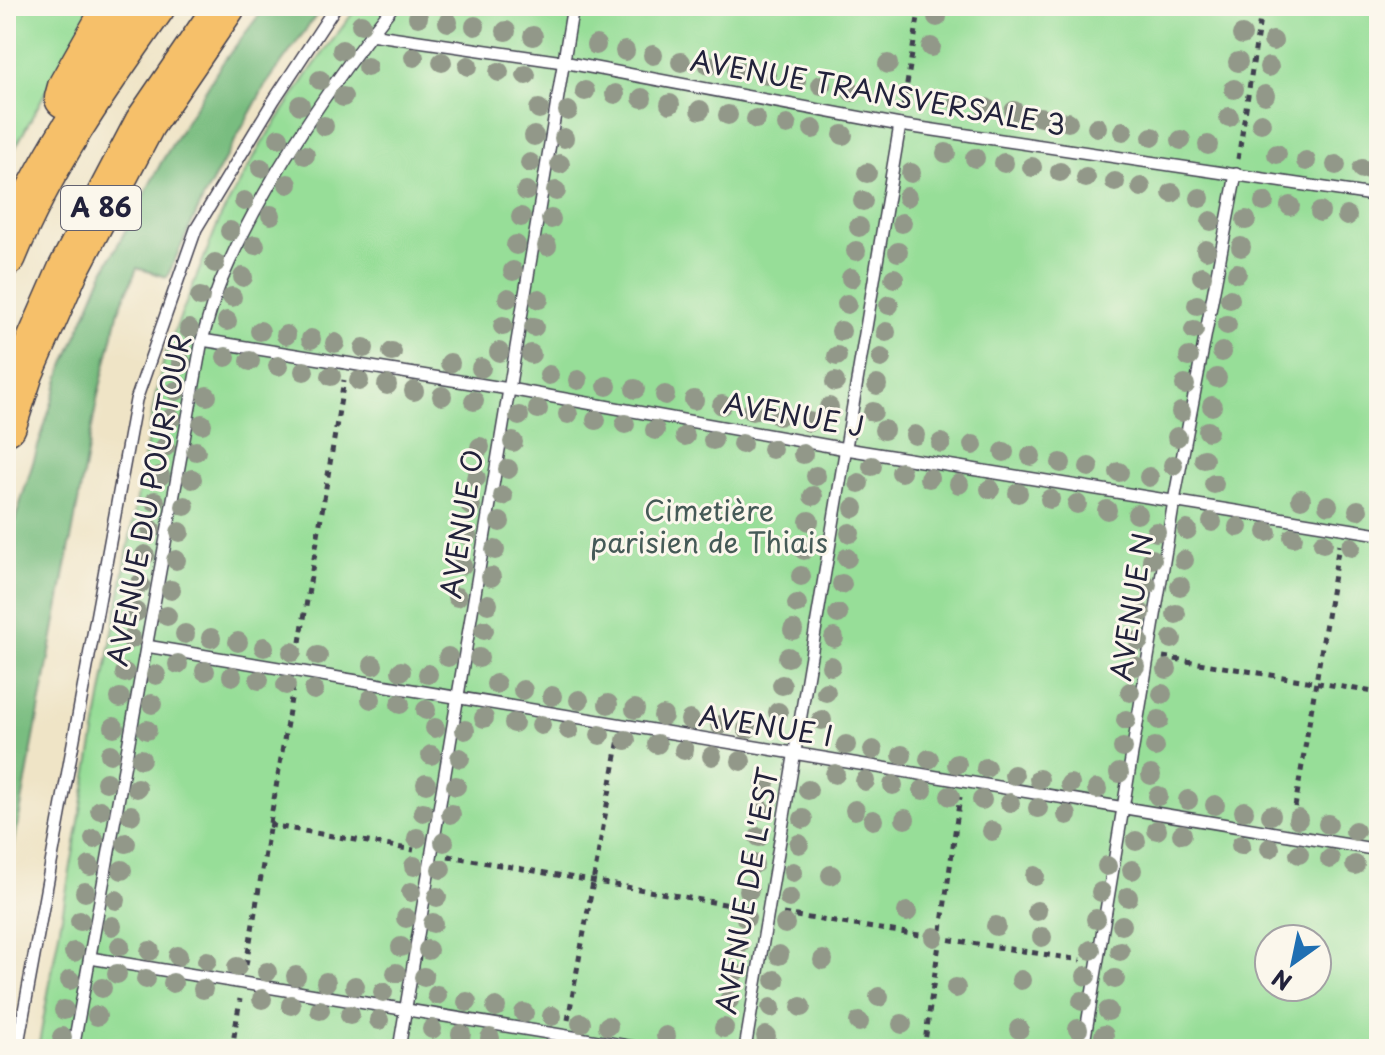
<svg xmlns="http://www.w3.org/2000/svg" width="1385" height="1055" viewBox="0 0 1385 1055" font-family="'Playpen Sans',sans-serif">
<rect width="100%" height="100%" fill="#fbf7ec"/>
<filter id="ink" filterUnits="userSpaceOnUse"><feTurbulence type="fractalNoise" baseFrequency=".0125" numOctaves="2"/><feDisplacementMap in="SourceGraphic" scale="16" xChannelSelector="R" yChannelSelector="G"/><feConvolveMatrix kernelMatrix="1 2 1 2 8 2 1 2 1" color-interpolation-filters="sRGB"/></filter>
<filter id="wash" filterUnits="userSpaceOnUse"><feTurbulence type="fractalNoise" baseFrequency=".006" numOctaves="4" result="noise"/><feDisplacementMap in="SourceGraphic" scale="32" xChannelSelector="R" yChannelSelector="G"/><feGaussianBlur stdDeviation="1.8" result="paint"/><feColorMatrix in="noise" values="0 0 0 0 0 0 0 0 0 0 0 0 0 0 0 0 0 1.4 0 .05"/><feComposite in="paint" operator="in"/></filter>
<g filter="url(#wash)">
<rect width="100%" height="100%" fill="#efe4c6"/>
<g fill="#97de98" stroke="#5c806a" stroke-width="2" fill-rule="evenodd">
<polygon points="6,6 98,6 71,45 6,165"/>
<path d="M358 6H1379V1049H38L156 393 165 355 221 216 262 143 310 71ZM1269 939H1317V987H1269Z"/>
</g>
<polygon fill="#79bd80" stroke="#4e705e" stroke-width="2" points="266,6 323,6 265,86 203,199 167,277 137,268 119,310 98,395 6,888 6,549 61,373 104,271 162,161 221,65"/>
</g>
<g filter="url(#ink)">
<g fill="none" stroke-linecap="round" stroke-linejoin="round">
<g stroke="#413f50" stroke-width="14">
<g id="service">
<polyline points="370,34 563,62 900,125 1379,196"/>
<polyline points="202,340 509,389 846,449 1379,534"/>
<polyline points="146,646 1379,850"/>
<polyline points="90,958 646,1049"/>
<polyline points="17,1049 136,400 196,229 274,100 336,6"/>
<path d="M73 1049 202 340C208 320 213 300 221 281 263 182 326 90 393 6"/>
<polyline points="399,1049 573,6"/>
<polyline points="745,1049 900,125"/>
<polyline points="1083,1049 1174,501 1236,174"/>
</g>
</g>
<g stroke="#413f50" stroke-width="43">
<g id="motorway">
<polyline points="65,98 68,87 114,6"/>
<path d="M6 256C43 165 99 85 155 6"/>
<polyline points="6,425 23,373 68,270 145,123 225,6"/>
</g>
</g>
<g stroke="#413f50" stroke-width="5" stroke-dasharray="6 6" stroke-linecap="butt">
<polyline points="903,108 920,6"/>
<polyline points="1238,159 1262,6"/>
<polyline points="298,654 344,380"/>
<polyline points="1163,657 1379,693"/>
<polyline points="1293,819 1339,545"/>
<polyline points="269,825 414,850"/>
<polyline points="448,856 753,909"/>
<polyline points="783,914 1081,960"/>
<polyline points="246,965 293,687"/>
<polyline points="568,1020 619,739"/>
<polyline points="232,1049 240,999"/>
<polyline points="924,1049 960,797"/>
</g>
<use href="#service" stroke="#fff" stroke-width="11"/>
<use href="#motorway" stroke="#f6c06b" stroke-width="40"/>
</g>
<g fill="#929889">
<circle cx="418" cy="17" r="10"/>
<circle cx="937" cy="17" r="10"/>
<circle cx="448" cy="22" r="10"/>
<circle cx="361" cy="24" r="10"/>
<circle cx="475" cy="26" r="10"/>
<circle cx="506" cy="31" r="10"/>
<circle cx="1242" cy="35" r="10"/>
<circle cx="533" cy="36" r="10"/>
<circle cx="1273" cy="41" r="10"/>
<circle cx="596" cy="45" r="10"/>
<circle cx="931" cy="47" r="10"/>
<circle cx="342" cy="50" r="10"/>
<circle cx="625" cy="51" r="10"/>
<circle cx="653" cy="55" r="10"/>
<circle cx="414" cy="57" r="10"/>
<circle cx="442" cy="62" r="10"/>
<circle cx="681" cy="62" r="10"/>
<circle cx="1238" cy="62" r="10"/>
<circle cx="888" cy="64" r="10"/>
<circle cx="709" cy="65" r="10"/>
<circle cx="468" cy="66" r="10"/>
<circle cx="367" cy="67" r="10"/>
<circle cx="1269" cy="67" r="10"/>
<circle cx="737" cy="70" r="10"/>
<circle cx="499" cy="72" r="10"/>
<circle cx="526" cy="75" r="10"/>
<circle cx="766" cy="75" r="10"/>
<circle cx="320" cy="80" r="10"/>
<circle cx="796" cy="81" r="10"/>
<circle cx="821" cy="85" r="10"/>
<circle cx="1234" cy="89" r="10"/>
<circle cx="585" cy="91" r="10"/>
<circle cx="852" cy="92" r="10"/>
<circle cx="615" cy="94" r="10"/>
<circle cx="1265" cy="95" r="10"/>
<circle cx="343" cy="97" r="10"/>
<circle cx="642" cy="98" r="10"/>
<circle cx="958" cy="102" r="10"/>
<circle cx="670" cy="104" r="10"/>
<circle cx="300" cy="105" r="10"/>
<circle cx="986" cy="108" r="10"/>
<circle cx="539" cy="109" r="10"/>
<circle cx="700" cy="110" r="10"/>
<circle cx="568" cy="111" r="10"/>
<circle cx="1014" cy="111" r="10"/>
<circle cx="728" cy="115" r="10"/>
<circle cx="1040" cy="117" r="10"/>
<circle cx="1229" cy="117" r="10"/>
<circle cx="756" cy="119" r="10"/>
<circle cx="1068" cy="122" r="10"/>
<circle cx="1261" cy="123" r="10"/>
<circle cx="787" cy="125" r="10"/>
<circle cx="324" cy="126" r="10"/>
<circle cx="1097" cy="127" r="10"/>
<circle cx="813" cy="129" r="10"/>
<circle cx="1123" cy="131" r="10"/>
<circle cx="843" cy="135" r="10"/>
<circle cx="534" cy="136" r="10"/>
<circle cx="1152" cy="137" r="10"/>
<circle cx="279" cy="138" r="10"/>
<circle cx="564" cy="138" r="10"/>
<circle cx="1181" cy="140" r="10"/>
<circle cx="1208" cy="145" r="10"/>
<circle cx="946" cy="153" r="10"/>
<circle cx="1277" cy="154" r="10"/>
<circle cx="305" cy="155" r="10"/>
<circle cx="975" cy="158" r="10"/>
<circle cx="1306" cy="161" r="10"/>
<circle cx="530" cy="163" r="10"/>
<circle cx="1004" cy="163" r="10"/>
<circle cx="560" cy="164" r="10"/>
<circle cx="1336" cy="165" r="10"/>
<circle cx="1032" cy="167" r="10"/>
<circle cx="261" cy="168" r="10"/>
<circle cx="1362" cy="169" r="10"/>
<circle cx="1060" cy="172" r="10"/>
<circle cx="867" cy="173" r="10"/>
<circle cx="911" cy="173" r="10"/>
<circle cx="1086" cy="178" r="10"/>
<circle cx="1115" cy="182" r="10"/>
<circle cx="288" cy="184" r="10"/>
<circle cx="1141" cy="187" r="10"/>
<circle cx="526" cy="191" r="10"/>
<circle cx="556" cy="191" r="10"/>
<circle cx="1172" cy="193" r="10"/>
<circle cx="907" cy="197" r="10"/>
<circle cx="1200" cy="198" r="10"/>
<circle cx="244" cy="201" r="10"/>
<circle cx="863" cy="201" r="10"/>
<circle cx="1264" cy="202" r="10"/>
<circle cx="1290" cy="206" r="10"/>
<circle cx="1320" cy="212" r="10"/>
<circle cx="271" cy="215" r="10"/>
<circle cx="1347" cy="216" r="10"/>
<circle cx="521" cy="217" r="10"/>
<circle cx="551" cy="219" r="10"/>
<circle cx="1246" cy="220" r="10"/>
<circle cx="1211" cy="221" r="10"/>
<circle cx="902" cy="223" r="10"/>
<circle cx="859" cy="227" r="10"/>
<circle cx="230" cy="231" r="10"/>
<circle cx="255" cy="245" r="10"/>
<circle cx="516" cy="245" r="10"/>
<circle cx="547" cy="246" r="10"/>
<circle cx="1241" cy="247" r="10"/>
<circle cx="1206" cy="250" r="10"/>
<circle cx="856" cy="251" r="10"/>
<circle cx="898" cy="252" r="10"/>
<circle cx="215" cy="263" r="10"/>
<circle cx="513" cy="271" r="10"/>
<circle cx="1237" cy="273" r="10"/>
<circle cx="1202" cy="276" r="10"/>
<circle cx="243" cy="277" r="10"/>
<circle cx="851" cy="278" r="10"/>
<circle cx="894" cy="278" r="10"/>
<circle cx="200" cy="297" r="10"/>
<circle cx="232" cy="297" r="10"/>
<circle cx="508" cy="298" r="10"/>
<circle cx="539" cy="299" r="10"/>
<circle cx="1230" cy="299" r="10"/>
<circle cx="847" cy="304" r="10"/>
<circle cx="889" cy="305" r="10"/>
<circle cx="1197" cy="305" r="10"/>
<circle cx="227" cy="321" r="10"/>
<circle cx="1227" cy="325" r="10"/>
<circle cx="503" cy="326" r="10"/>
<circle cx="534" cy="327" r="10"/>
<circle cx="189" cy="329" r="10"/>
<circle cx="1194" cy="330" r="10"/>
<circle cx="260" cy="331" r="10"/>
<circle cx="841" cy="331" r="10"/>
<circle cx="886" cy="332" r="10"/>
<circle cx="286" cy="335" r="10"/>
<circle cx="311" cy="339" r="10"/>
<circle cx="335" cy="343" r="10"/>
<circle cx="364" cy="348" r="10"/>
<circle cx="392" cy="352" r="10"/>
<circle cx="499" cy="352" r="10"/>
<circle cx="1222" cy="352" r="10"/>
<circle cx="531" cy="354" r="10"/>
<circle cx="837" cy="356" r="10"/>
<circle cx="226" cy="357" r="10"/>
<circle cx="1189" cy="357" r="10"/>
<circle cx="881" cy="358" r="10"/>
<circle cx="250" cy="361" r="10"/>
<circle cx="181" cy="362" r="10"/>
<circle cx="450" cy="363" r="10"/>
<circle cx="278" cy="366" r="10"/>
<circle cx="481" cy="368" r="10"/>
<circle cx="304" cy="371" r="10"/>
<circle cx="549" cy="375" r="10"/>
<circle cx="331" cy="376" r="10"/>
<circle cx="1217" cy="378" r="10"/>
<circle cx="578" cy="380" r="10"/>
<circle cx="359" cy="381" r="10"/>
<circle cx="835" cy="382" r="10"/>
<circle cx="387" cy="385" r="10"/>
<circle cx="877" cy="385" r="10"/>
<circle cx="1185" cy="385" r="10"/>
<circle cx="607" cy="386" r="10"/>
<circle cx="635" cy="389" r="10"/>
<circle cx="176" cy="391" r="10"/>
<circle cx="414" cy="391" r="10"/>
<circle cx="665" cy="395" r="10"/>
<circle cx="207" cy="396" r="10"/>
<circle cx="442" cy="396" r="10"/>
<circle cx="694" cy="400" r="10"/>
<circle cx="474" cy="401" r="10"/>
<circle cx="722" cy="405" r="10"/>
<circle cx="1212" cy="406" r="10"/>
<circle cx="829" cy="407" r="10"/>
<circle cx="538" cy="409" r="10"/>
<circle cx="752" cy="411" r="10"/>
<circle cx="873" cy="412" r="10"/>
<circle cx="1181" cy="412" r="10"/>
<circle cx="568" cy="414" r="10"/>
<circle cx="519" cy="416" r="10"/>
<circle cx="779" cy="416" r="10"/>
<circle cx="171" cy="418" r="10"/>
<circle cx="596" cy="420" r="10"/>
<circle cx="809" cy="422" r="10"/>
<circle cx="202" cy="424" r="10"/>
<circle cx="625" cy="424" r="10"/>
<circle cx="655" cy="430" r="10"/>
<circle cx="884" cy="430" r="10"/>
<circle cx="1208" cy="431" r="10"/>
<circle cx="915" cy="435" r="10"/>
<circle cx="685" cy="436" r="10"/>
<circle cx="1177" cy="437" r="10"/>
<circle cx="713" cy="440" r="10"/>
<circle cx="513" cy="442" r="10"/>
<circle cx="941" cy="443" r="10"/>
<circle cx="742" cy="444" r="10"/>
<circle cx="973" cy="445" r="10"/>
<circle cx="165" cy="447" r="10"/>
<circle cx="480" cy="447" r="10"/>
<circle cx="772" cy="449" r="10"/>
<circle cx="196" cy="451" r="10"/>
<circle cx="1004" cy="452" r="10"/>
<circle cx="803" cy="454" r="10"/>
<circle cx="1031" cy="456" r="10"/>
<circle cx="1204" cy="459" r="10"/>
<circle cx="1061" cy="463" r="10"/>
<circle cx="1173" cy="465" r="10"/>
<circle cx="872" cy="466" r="10"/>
<circle cx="1089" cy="467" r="10"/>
<circle cx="508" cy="469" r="10"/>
<circle cx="901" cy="472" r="10"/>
<circle cx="1119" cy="472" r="10"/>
<circle cx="160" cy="476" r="10"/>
<circle cx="816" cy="476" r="10"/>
<circle cx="1149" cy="477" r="10"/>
<circle cx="476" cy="478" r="10"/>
<circle cx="929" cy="478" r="10"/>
<circle cx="192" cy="479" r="10"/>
<circle cx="859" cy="483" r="10"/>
<circle cx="959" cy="484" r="10"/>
<circle cx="1214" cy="484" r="10"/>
<circle cx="990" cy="489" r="10"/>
<circle cx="1018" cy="493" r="10"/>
<circle cx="503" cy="496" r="10"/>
<circle cx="813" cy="496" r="10"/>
<circle cx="1050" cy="499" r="10"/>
<circle cx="1301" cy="499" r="10"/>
<circle cx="155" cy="501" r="10"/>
<circle cx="1077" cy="504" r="10"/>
<circle cx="1328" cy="505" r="10"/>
<circle cx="185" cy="506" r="10"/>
<circle cx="471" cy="506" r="10"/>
<circle cx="854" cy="508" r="10"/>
<circle cx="1107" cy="510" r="10"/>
<circle cx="1358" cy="510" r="10"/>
<circle cx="1137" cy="514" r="10"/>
<circle cx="809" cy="521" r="10"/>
<circle cx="500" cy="522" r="10"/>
<circle cx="1212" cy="522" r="10"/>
<circle cx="1238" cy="527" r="10"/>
<circle cx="151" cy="529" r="10"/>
<circle cx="1187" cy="530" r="10"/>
<circle cx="180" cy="532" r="10"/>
<circle cx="1156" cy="532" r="10"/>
<circle cx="1267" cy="532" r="10"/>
<circle cx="850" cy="533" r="10"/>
<circle cx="467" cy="535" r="10"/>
<circle cx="1293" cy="537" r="10"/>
<circle cx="1323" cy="543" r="10"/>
<circle cx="1351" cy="547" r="10"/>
<circle cx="495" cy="550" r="10"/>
<circle cx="804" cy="550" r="10"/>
<circle cx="145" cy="555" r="10"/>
<circle cx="847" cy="558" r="10"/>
<circle cx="1152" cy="559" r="10"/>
<circle cx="176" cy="560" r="10"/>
<circle cx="1184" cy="560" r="10"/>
<circle cx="462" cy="565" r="10"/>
<circle cx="801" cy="576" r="10"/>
<circle cx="491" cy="577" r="10"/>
<circle cx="140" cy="584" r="10"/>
<circle cx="842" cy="584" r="10"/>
<circle cx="1147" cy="585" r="10"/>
<circle cx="1180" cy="586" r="10"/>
<circle cx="171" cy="590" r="10"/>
<circle cx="457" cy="597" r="10"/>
<circle cx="488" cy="604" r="10"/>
<circle cx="797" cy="604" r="10"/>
<circle cx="136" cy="612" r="10"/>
<circle cx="1141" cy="613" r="10"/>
<circle cx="838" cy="614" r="10"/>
<circle cx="1176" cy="614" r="10"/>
<circle cx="167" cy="616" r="10"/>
<circle cx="484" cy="630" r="10"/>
<circle cx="793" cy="630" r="10"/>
<circle cx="185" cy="634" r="10"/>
<circle cx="211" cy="638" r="10"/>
<circle cx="834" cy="638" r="10"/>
<circle cx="131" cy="639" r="10"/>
<circle cx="1172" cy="639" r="10"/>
<circle cx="1139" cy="641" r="10"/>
<circle cx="238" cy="642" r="10"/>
<circle cx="264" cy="647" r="10"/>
<circle cx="292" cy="652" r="10"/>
<circle cx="318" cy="656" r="10"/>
<circle cx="448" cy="657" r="10"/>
<circle cx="788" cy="657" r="10"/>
<circle cx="479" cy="658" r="10"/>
<circle cx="178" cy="664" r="10"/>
<circle cx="373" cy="665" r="10"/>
<circle cx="831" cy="666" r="10"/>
<circle cx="1135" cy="666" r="10"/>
<circle cx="1167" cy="669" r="10"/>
<circle cx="205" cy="671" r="10"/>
<circle cx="401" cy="671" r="10"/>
<circle cx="125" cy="673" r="10"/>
<circle cx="428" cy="674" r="10"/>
<circle cx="156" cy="675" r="10"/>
<circle cx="232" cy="676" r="10"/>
<circle cx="259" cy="680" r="10"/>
<circle cx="496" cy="684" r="10"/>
<circle cx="286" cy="685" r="10"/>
<circle cx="782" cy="685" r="10"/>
<circle cx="314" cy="690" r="10"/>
<circle cx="523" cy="690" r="10"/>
<circle cx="826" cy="692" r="10"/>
<circle cx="1130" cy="692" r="10"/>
<circle cx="1162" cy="694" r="10"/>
<circle cx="552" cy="696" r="10"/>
<circle cx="120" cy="698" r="10"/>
<circle cx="371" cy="699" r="10"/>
<circle cx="579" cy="700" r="10"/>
<circle cx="152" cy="704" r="10"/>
<circle cx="400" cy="704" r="10"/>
<circle cx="608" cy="704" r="10"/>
<circle cx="635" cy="709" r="10"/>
<circle cx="426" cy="710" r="10"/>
<circle cx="778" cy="712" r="10"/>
<circle cx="663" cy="716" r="10"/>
<circle cx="484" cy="718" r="10"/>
<circle cx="690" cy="720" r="10"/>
<circle cx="822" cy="720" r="10"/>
<circle cx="1126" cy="720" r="10"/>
<circle cx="1159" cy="720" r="10"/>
<circle cx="514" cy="723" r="10"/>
<circle cx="541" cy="725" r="10"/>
<circle cx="720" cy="725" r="10"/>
<circle cx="114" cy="727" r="10"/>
<circle cx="435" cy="728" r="10"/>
<circle cx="747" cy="729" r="10"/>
<circle cx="147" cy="730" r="10"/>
<circle cx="465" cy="730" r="10"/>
<circle cx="569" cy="730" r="10"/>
<circle cx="600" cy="735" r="10"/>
<circle cx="626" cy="740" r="10"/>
<circle cx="657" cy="744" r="10"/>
<circle cx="846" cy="745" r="10"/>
<circle cx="1155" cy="747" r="10"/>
<circle cx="1123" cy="748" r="10"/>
<circle cx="684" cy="750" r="10"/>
<circle cx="873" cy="750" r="10"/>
<circle cx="110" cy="754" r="10"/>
<circle cx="431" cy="755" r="10"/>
<circle cx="902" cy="755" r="10"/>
<circle cx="712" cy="756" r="10"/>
<circle cx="460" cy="758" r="10"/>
<circle cx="141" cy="759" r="10"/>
<circle cx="929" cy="759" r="10"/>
<circle cx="741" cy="761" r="10"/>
<circle cx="957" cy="764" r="10"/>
<circle cx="986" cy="768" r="10"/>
<circle cx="1119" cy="773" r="10"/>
<circle cx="835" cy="774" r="10"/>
<circle cx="1014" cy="775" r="10"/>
<circle cx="1151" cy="775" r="10"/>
<circle cx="1039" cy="779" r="10"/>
<circle cx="865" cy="781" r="10"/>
<circle cx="106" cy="782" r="10"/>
<circle cx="765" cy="783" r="10"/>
<circle cx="426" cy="784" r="10"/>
<circle cx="1070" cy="784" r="10"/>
<circle cx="893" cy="785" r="10"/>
<circle cx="456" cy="786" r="10"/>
<circle cx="137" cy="788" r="10"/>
<circle cx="1097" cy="789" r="10"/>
<circle cx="808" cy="790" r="10"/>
<circle cx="923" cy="790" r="10"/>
<circle cx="950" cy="796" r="10"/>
<circle cx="1158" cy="796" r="10"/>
<circle cx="982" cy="800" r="10"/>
<circle cx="1188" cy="800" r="10"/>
<circle cx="1010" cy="803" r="10"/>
<circle cx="1215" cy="805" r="10"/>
<circle cx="1038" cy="808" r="10"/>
<circle cx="100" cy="810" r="10"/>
<circle cx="761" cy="810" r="10"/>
<circle cx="855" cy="810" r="10"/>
<circle cx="1244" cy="811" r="10"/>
<circle cx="423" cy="812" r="10"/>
<circle cx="451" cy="814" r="10"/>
<circle cx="131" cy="815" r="10"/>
<circle cx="1067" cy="815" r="10"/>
<circle cx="1271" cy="815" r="10"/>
<circle cx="803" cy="819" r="10"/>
<circle cx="905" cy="819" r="10"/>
<circle cx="1298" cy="819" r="10"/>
<circle cx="873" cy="820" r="10"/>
<circle cx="1328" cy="824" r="10"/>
<circle cx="1157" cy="830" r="10"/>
<circle cx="992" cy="831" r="10"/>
<circle cx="1355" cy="831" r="10"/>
<circle cx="1182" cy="834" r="10"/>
<circle cx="759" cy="837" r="10"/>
<circle cx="417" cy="838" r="10"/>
<circle cx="94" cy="839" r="10"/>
<circle cx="1136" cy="841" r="10"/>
<circle cx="444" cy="842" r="10"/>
<circle cx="126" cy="843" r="10"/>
<circle cx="799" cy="844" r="10"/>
<circle cx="1241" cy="845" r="10"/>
<circle cx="1270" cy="848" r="10"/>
<circle cx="1299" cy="854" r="10"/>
<circle cx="1330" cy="859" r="10"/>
<circle cx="754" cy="864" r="10"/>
<circle cx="1355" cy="865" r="10"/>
<circle cx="90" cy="866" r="10"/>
<circle cx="414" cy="866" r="10"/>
<circle cx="1107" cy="866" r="10"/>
<circle cx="441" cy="869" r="10"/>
<circle cx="122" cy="870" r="10"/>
<circle cx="1132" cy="870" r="10"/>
<circle cx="793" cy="872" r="10"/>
<circle cx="831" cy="875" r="10"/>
<circle cx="1035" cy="876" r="10"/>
<circle cx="749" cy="890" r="10"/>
<circle cx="85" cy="892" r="10"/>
<circle cx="411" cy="892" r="10"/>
<circle cx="1101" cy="892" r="10"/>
<circle cx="437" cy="897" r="10"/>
<circle cx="1128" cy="897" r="10"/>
<circle cx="789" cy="898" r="10"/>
<circle cx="116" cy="900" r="10"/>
<circle cx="1037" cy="911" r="10"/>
<circle cx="907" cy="912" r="10"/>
<circle cx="406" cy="918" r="10"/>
<circle cx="746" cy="918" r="10"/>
<circle cx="1096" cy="919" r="10"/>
<circle cx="80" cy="921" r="10"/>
<circle cx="433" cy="923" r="10"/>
<circle cx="785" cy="924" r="10"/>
<circle cx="1122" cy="925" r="10"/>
<circle cx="112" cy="926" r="10"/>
<circle cx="996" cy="926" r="10"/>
<circle cx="934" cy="937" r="10"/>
<circle cx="1042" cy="937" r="10"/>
<circle cx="739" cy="945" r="10"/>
<circle cx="120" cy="946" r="10"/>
<circle cx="401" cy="947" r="10"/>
<circle cx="428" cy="950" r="10"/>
<circle cx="1091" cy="950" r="10"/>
<circle cx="150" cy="951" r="10"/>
<circle cx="1120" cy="951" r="10"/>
<circle cx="74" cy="952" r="10"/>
<circle cx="779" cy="955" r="10"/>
<circle cx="178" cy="956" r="10"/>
<circle cx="823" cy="960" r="10"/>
<circle cx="207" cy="961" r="10"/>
<circle cx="237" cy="967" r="10"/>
<circle cx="267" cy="972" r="10"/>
<circle cx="396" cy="973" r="10"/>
<circle cx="734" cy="973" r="10"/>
<circle cx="117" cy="974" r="10"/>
<circle cx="296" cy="976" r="10"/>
<circle cx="1086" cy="976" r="10"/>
<circle cx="424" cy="977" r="10"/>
<circle cx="146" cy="979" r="10"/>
<circle cx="1115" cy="979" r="10"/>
<circle cx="70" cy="980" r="10"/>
<circle cx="775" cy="980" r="10"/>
<circle cx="1021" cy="980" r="10"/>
<circle cx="326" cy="982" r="10"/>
<circle cx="173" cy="983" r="10"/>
<circle cx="355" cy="986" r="10"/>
<circle cx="102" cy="988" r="10"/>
<circle cx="956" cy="988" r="10"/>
<circle cx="203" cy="989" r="10"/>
<circle cx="383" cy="992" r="10"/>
<circle cx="437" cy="995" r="10"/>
<circle cx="879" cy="997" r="10"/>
<circle cx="262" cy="999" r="10"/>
<circle cx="729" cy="1000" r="10"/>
<circle cx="1082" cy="1001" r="10"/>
<circle cx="467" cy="1002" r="10"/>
<circle cx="291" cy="1005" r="10"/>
<circle cx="496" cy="1007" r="10"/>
<circle cx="801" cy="1007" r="10"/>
<circle cx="771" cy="1008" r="10"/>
<circle cx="64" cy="1010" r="10"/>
<circle cx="320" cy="1010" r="10"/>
<circle cx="1108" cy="1011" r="10"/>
<circle cx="524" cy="1013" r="10"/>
<circle cx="350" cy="1015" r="10"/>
<circle cx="97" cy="1016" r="10"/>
<circle cx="552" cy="1016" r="10"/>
<circle cx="379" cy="1020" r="10"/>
<circle cx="859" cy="1022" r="10"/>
<circle cx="581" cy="1023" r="10"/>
<circle cx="902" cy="1024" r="10"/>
<circle cx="608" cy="1026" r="10"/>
<circle cx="724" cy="1028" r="10"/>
<circle cx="432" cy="1029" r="10"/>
<circle cx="1019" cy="1029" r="10"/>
<circle cx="1078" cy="1029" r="10"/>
<circle cx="461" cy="1034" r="10"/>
<circle cx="1104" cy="1035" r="10"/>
<circle cx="666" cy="1036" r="10"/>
<circle cx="766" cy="1036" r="10"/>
<circle cx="62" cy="1037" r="10"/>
<circle cx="490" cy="1038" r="10"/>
</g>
</g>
<g text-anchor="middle" stroke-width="6" stroke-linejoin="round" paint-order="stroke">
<rect fill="#fbf7ec" stroke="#636270" stroke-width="2" x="61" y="186" width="80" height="44" rx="6"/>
<g font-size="26" font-weight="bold" fill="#22223b">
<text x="101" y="217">A 86</text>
</g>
<g font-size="28" fill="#22223b" stroke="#fbf7ec">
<text transform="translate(878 93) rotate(10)" y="10">AVENUE TRANSVERSALE 3</text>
<text transform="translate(794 415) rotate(10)" y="10">AVENUE J</text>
<text transform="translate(149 500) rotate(-79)" y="10">AVENUE DU POURTOUR</text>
<text transform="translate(462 524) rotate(-81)" y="10">AVENUE O</text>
<text transform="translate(1132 607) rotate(-81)" y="10">AVENUE N</text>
<text transform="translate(766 726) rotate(9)" y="10">AVENUE I</text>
<text transform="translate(747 891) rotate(-80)" y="10">AVENUE DE L'EST</text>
</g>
<g font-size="28" fill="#455a57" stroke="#fbf7ec">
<text x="709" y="521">Cimetière<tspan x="709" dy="32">parisien de Thiais</tspan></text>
</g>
</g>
<rect width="1385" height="1055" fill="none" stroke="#fbf7ec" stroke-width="32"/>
<g transform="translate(1293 963) rotate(213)"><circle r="38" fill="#fbf7ec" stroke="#a4a2a5" stroke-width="2"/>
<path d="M0-6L14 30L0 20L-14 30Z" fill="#1f6fb2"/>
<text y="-12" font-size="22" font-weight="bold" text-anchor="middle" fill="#22223b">N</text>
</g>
</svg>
